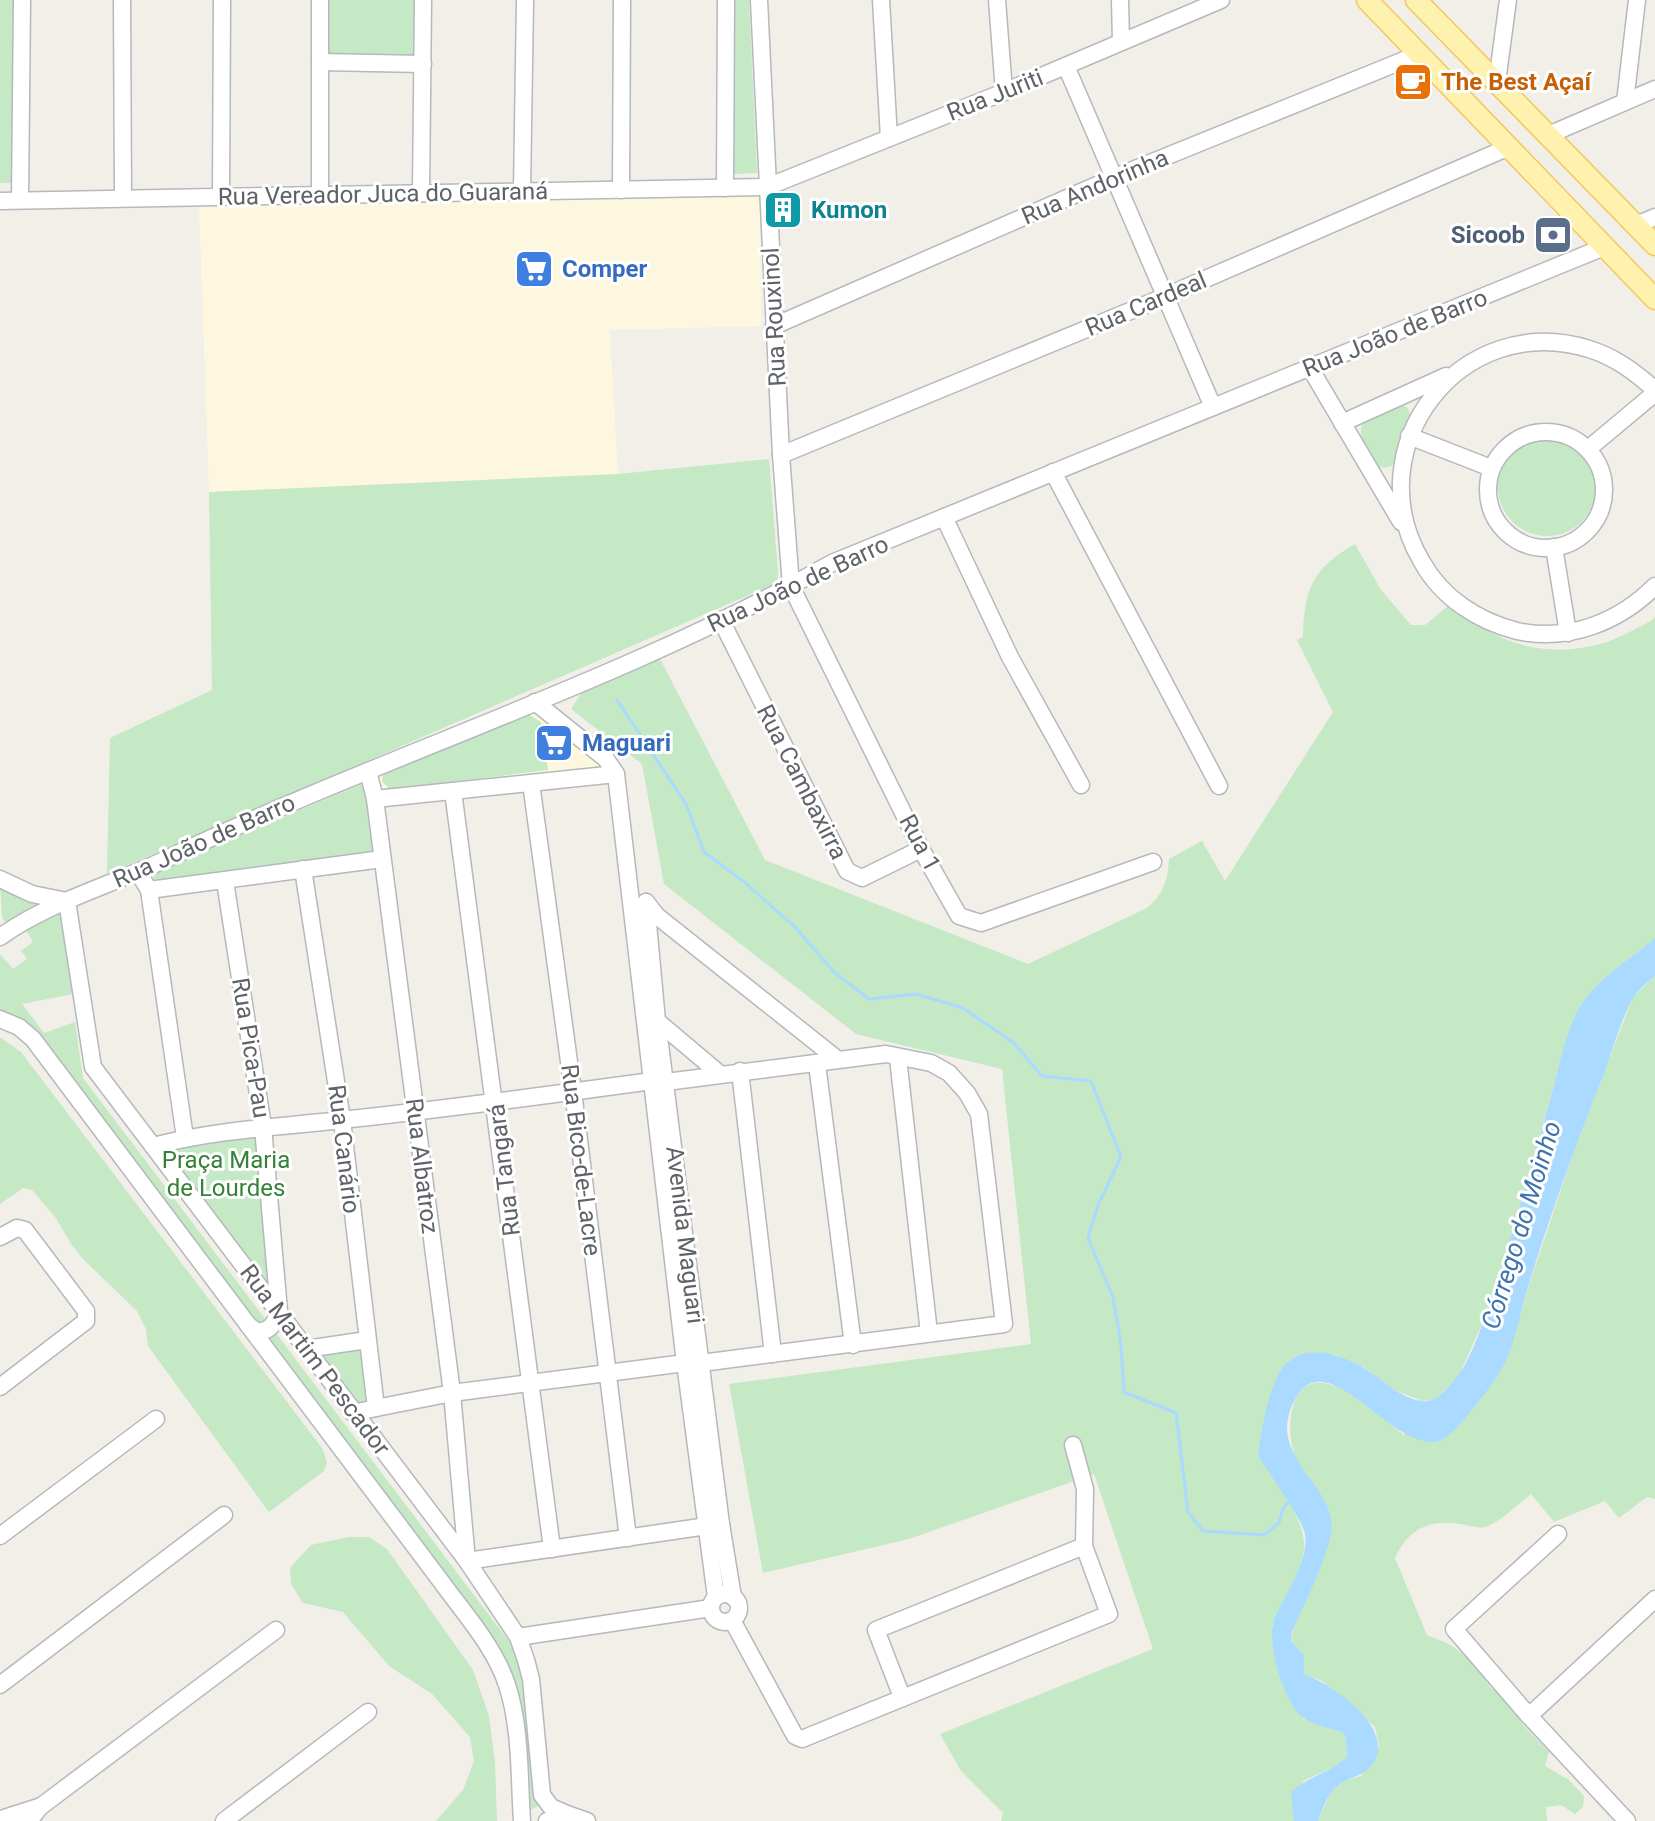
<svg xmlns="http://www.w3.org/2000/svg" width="1655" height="1821" viewBox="0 0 1655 1821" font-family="Roboto,sans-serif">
<rect width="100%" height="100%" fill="#f1efe8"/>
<g fill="#fef7e0">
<polygon points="760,195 761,326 610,330 618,474 209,492 199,205"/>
<polygon points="528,709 607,767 379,795 376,773"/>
</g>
<g fill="#c5e8c5">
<polygon points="0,0 19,0 17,183 0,183"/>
<polygon points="328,0 417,0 417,56 328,55"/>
<polygon points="730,0 749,0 757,173 729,174"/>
<path d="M1398 404 1407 407 1412 418C1406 436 1402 476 1377 466 1368 451 1355 437 1364 420Z"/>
<circle cx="1547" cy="487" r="49"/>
<polygon points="769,459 778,572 777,581 770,586 107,874 110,738 212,690 209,492 618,474"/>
<path d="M1355 544 1381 590 1411 625H1425L1449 605C1498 643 1542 660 1604 643 1619 638 1635 629 1649 622L1655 617V938L1592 991 1567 1040 1508 1247 1482 1324 1458 1377 1436 1399 1422 1401 1394 1390 1365 1368 1336 1355 1315 1352 1289 1360 1278 1376 1258 1456C1275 1481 1311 1524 1303 1556 1298 1579 1282 1603 1272 1625L1303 1719 1342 1732 1346 1739 1347 1757 1338 1765 1303 1781 1294 1821H1001L1003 1813 961 1771 940 1734 1153 1649 1094 1474 909 1539 763 1573 729 1384 1031 1344 1002 1069 856 1034 664 884 642 764 571 709 582 692 660 659 765 860 1028 964 1147 908C1163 895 1168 880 1169 859L1202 841 1225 881 1333 712 1297 640 1303 637C1304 588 1313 568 1355 544Z"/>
<polygon points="525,712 541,722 548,770 390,790 382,781 383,772"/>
<polygon points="367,782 377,850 371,856 155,881 152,872"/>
<polygon points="0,883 37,902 38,906 5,922 2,917"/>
<path d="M65 909 73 994 22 1004 44 1033 75 1022 83 1078 514 1648C533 1695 531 1744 533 1794L538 1806 531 1810C528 1760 526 1711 506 1665L38 1036 0 1013V954L13 969 27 959 21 951 33 942 24 927Z"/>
<path d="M1655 976V1499L1647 1497 1619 1518 1605 1501 1554 1522 1531 1494C1517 1505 1502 1521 1485 1527 1478 1529 1468 1525 1460 1524 1429 1519 1408 1529 1395 1558L1427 1635 1449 1644 1471 1660 1491 1688 1517 1706 1521 1723 1549 1752 1545 1766 1569 1780 1584 1796 1583 1807 1575 1814 1561 1805 1546 1807 1547 1821H1318L1331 1792 1344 1781 1361 1776 1379 1746 1375 1727 1322 1681 1304 1674V1655L1291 1641 1321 1497C1312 1484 1299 1469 1294 1454 1285 1427 1290 1371 1332 1385 1360 1394 1381 1417 1404 1435L1508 1356 1528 1288 1572 1157 1613 1049 1633 997Z"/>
<polygon points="0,1037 21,1052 322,1448 327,1462 324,1471 269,1512 148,1346 146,1329 137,1311 83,1259 71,1244 56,1218 32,1190 23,1188 0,1204"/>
<polygon points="262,1128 277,1308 154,1147"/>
<polygon points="363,1346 368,1404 358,1406 314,1353"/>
<polygon points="349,1537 369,1537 387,1549 473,1670 489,1716 495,1763 497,1821 436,1821 463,1790 474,1761 470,1737 432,1694 389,1666 343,1612 303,1603 291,1584 290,1568 311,1545"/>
</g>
<path fill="#aadaff" d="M1655 938V976C1648 982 1639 989 1634 997 1623 1013 1611 1056 1603 1076 1576 1145 1550 1215 1528 1287 1521 1309 1517 1334 1508 1356 1500 1375 1487 1391 1475 1406 1466 1417 1453 1435 1441 1440 1396 1458 1329 1340 1296 1398 1265 1451 1324 1479 1331 1518 1336 1546 1303 1605 1292 1632L1291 1641 1304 1655V1674C1333 1685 1400 1730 1371 1766 1363 1775 1355 1776 1345 1781 1329 1789 1324 1806 1318 1821H1294L1291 1792C1308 1776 1330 1773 1347 1757L1346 1739 1342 1732C1330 1728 1311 1725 1302 1717 1284 1702 1266 1642 1274 1620 1284 1595 1309 1563 1305 1534 1302 1519 1268 1471 1258 1456 1261 1433 1270 1373 1290 1360 1313 1344 1343 1356 1364 1368 1383 1379 1399 1398 1422 1401 1436 1403 1447 1389 1455 1379 1472 1360 1483 1321 1492 1296 1515 1226 1535 1154 1555 1082 1562 1056 1568 1024 1583 1002 1600 977 1632 958 1655 938Z"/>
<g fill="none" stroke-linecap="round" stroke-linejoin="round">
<polyline stroke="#aadaff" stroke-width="3" points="617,700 686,804 704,852 743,881 795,927 834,972 869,999 916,994 963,1008 1014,1043 1042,1076 1091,1081 1121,1157 1098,1205 1088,1238 1113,1297 1121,1345 1124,1392 1176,1413 1188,1512 1203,1531 1264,1535 1279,1523 1283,1508 1290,1501"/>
<g stroke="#b5b8bc" stroke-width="19">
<g id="minor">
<polyline points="122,0 123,198"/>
<polyline points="759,0 781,455 791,586 921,849 959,916 981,923 1153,862"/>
<polyline points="881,0 889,138"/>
<polyline points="997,0 1004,92"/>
<polyline points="1120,0 1121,42"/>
<polyline points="320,62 423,64"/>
<polyline points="1066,66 1213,407"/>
<polyline points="1497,82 1508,0"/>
<polyline points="1625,102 1637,0"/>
<polyline points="1546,136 1655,89"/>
<polyline points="725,188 726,0"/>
<polyline points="621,190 622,0"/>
<polyline points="522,191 525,0"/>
<polyline points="421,193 423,0"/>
<polyline points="320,195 320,0"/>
<polyline points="221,197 222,0"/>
<polyline points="20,200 22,0"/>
<polyline points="0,201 767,187 1004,92 1221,0"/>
<polyline points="1636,225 1655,217"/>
<polyline points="774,326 1113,178 1419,54"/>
<polyline points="1310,368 1401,522"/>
<path d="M1655 390C1635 372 1615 357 1589 349 1461 309 1354 448 1422 562 1442 598 1478 621 1517 631 1569 642 1619 622 1655 586"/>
<polyline points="1342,423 1446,376"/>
<circle cx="1546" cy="490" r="58"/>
<polyline points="1409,436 1491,468"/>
<polyline points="1588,449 1655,393"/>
<polyline points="781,455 1164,297 1509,147"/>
<polyline points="1053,472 1219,786"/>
<polyline points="944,517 1010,657 1081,785"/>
<polyline points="1554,547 1568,633"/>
<polyline points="721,620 847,871 862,878 921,849"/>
<polyline points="535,702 606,759 616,774 685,1363 716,1597"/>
<polyline points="368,771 375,799 452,1393 467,1561 721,1524"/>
<polyline points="531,783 573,1091 628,1538"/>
<polyline points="453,791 552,1549"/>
<polyline points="375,799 616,774"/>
<polyline points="303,869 342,1120 376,1408 353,1413"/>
<polyline points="138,872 149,890 185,1138"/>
<polyline points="0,879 32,894 67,901 93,1067 467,1561 518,1637 526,1660 531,1679 542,1795 551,1807 567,1814"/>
<path d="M225 881 263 1127 279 1311C275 1323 270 1333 256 1331L248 1325"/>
<polyline points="149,890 382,859"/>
<polyline points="646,902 657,1021 721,1524 733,1597"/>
<polyline points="646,902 657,916 837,1059"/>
<path d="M0 937C49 902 109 886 164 860 384 755 619 683 832 563L1604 247"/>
<path d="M0 1019 19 1027 33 1039 440 1580C463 1612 495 1647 507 1685 521 1727 519 1777 522 1821"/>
<polyline points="657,1021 720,1074"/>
<polyline points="898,1058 929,1333"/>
<polyline points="817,1064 853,1345"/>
<polyline points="740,1071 773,1354"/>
<polyline points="666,1082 886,1054 931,1063 949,1073 967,1093 979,1114 1004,1324 701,1363"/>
<path d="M153 1146C215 1130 278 1127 341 1120 445 1109 549 1095 652 1081"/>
<polyline points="0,1237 17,1228 25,1230 86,1311 86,1321 0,1387"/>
<polyline points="306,1349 367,1340"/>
<polyline points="376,1408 452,1393 685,1363"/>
<polyline points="1558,1534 1454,1629 1529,1716 1627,1821"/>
<polyline points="0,1536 156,1419"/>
<circle cx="725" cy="1608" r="14"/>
<polyline points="732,1620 795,1736 802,1739 1109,1614 1084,1546 1085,1489 1073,1445"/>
<polyline points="518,1637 711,1608"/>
<polyline points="0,1685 224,1515"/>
<polyline points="902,1697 876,1630 1084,1546"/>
<polyline points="1529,1716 1655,1599"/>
<polyline points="4,1818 38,1807"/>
<polyline points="29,1821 40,1807 276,1630"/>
<polyline points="224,1821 368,1712"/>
<polyline points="547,1821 567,1814 587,1821"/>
</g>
</g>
<g stroke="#f2c960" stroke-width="23">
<g id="major">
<polyline points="1367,0 1655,299"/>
<polyline points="1416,0 1655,245"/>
</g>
</g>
<use href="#minor" stroke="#fff" stroke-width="16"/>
<use href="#major" stroke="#fff2af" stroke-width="20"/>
</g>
<defs>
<g id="cafe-square" transform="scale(2)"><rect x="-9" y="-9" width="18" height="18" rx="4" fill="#e8710a" stroke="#fff"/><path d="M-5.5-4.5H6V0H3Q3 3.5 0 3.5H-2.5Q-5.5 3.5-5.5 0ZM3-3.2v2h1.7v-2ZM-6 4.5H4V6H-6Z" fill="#fff"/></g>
<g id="building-square" transform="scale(2)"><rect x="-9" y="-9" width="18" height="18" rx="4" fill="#0f9aa8" stroke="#fff"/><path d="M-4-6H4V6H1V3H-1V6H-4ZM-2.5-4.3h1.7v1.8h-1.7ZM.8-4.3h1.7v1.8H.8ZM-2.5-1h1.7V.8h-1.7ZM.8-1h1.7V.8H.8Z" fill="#fff"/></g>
<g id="bank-square" transform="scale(2)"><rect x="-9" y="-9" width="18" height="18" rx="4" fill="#5c6f8a" stroke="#fff"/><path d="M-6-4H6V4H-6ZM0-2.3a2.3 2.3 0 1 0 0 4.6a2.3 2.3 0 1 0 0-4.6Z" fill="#fff"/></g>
<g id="supermarket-square" transform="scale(2)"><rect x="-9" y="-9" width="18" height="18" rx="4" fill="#3f7fe0" stroke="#fff"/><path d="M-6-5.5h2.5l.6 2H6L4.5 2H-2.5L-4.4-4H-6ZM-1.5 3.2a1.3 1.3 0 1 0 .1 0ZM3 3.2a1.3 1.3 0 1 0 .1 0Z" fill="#fff"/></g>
</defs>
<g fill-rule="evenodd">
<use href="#cafe-square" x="1413" y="82"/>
<use href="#building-square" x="783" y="210"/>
<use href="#bank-square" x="1553" y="235"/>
<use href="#supermarket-square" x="534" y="269"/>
<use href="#supermarket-square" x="554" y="743"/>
</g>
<g text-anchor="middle" stroke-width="6" stroke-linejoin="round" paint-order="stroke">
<g font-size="24" font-weight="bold" fill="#c56008" stroke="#fff" text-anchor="start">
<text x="1441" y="90">The Best Açaí</text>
</g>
<g font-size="24" fill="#5f6368" stroke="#fff">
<text transform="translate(995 95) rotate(-22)" y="8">Rua Juriti</text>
<text transform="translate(1095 187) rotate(-23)" y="8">Rua Andorinha</text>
<text transform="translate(383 194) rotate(-1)" y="8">Rua Vereador Juca do Guaraná</text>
<text transform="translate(1146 304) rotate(-23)" y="8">Rua Cardeal</text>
<text transform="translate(774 317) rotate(-93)" y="8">Rua Rouxinol</text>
<text transform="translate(1395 333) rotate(-22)" y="8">Rua João de Barro</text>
<text transform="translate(798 584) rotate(-25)" y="8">Rua João de Barro</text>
<text transform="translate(802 782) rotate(63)" y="8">Rua Cambaxirra</text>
<text transform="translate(204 841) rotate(-24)" y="8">Rua João de Barro</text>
<text transform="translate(920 843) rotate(62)" y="8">Rua 1</text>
<text transform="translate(251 1048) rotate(81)" y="8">Rua Pica-Pau</text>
<text transform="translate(344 1149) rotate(83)" y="8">Rua Canário</text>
<text transform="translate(581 1160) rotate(83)" y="8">Rua Bico-de-Lacre</text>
<text transform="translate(422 1166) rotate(83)" y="8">Rua Albatroz</text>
<text transform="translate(504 1170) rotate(-97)" y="8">Rua Tangará</text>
<text transform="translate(685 1235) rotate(83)" y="8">Avenida Maguari</text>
<text transform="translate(315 1360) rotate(53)" y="8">Rua Martim Pescador</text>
</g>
<g font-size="24" font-weight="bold" fill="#0d838f" stroke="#fff" text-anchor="start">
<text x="811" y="218">Kumon</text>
</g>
<g font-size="24" font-weight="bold" fill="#4e5e75" stroke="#fff" text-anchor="end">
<text x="1525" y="243">Sicoob</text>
</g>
<g font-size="24" font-weight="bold" fill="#366cbe" stroke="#fff" text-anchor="start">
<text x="562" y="277">Comper</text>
<text x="582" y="751">Maguari</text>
</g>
<g font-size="24" fill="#348238" stroke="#fff">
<text x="226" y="1168">Praça Maria<tspan x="226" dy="28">de Lourdes</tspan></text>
</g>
<g font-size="26" font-style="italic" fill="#4174aa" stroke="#fff">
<text transform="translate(1521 1225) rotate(-73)" y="9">Córrego do Moinho</text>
</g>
</g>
</svg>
